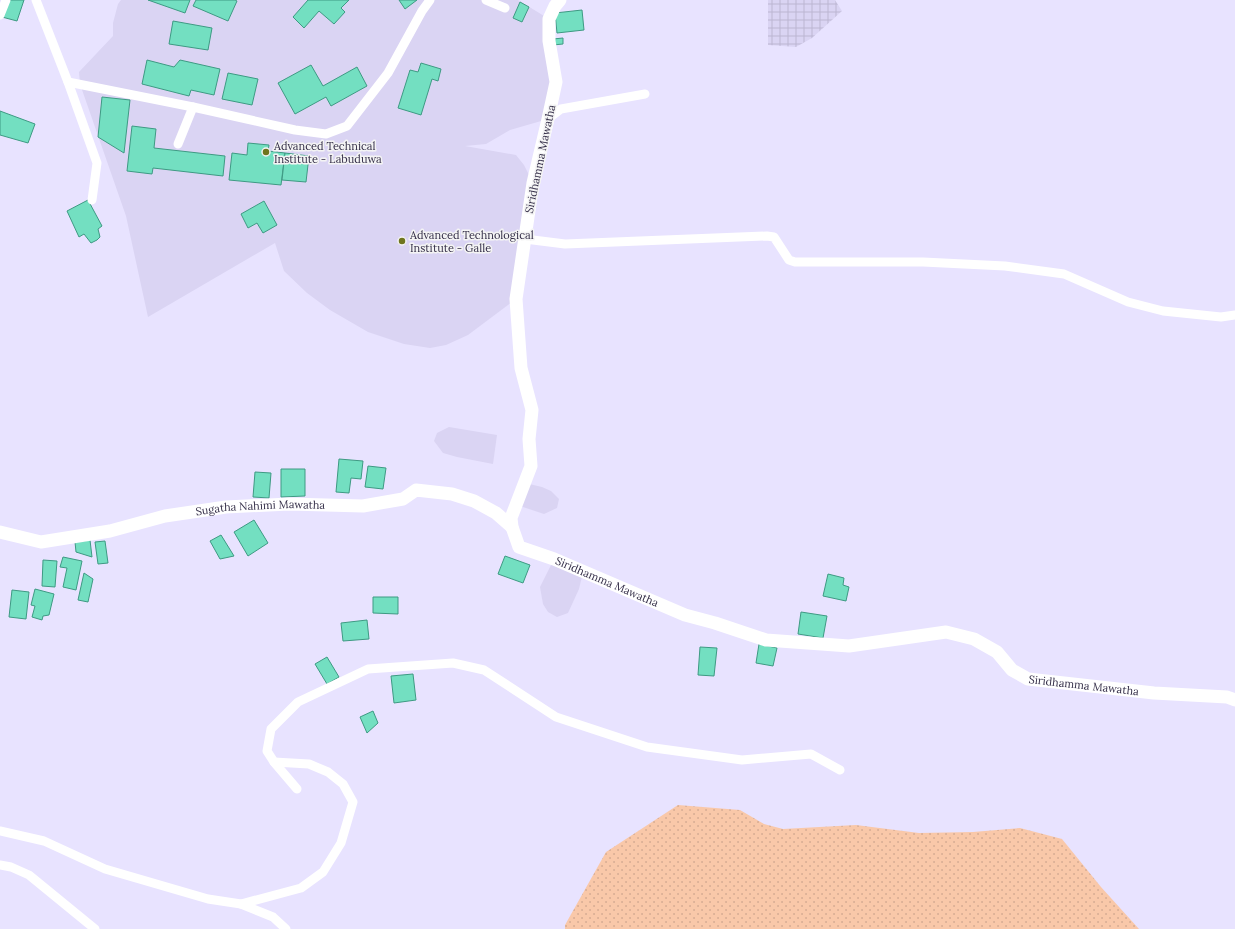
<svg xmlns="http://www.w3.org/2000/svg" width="1235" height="929" viewBox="0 0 1235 929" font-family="Lora,serif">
<defs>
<pattern id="industrial-grid" width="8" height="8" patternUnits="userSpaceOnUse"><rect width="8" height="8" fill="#dad4f3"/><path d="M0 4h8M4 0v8" fill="none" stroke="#bcb6d2"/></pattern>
<pattern id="grass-dots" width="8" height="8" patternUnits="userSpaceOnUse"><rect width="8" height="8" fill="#f9c8a9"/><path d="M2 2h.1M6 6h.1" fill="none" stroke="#d6ac93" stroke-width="1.8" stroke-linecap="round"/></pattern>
</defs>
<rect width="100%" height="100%" fill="#e8e3ff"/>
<g fill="#dad4f3">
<polygon points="121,0 518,0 549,19 556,82 548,119 510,130 486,144 465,146 516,155 524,165 533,183 516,299 468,335 446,345 430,348 404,344 368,332 330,310 307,293 284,271 275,243 148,317 126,216 80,84 79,72 113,36 113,23 118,4"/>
<polygon points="449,427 497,435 493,464 457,457 443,453 434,441 437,433"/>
<polygon points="525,483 542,487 551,491 559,499 557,508 544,514 517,505"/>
<polygon points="554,559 583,572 579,589 568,613 557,617 548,612 543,604 540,587"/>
</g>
<polygon fill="url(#industrial-grid)" points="768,0 835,0 842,11 812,38 796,47 768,45"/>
<polygon fill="url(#grass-dots)" points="678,805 740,810 764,824 783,829 856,825 919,833 973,832 1020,828 1062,839 1101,887 1139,929 565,929 565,925 606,852"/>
<g fill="#73dfc1" stroke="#3e9a83">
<polygon points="8,0 24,0 17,21 2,17"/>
<polygon points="148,0 190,0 185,13"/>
<polygon points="196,0 235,0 237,1 228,21 193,6"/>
<polygon points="308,0 349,0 341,8 345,12 334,24 319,11 304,28 293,17"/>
<polygon points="399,0 417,0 405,9"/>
<polygon points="520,2 529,7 522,22 513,18"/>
<polygon points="582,10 584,30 557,33 555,13"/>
<polygon points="173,21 212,28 208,50 169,44"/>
<polygon points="563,38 563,44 553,45 553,39"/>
<polygon points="147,60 174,67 180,60 220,69 214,95 191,90 189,96 142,84"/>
<polygon points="421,63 441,69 438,81 432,79 421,115 398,108 410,70 418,72"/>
<polygon points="311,65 323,86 357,67 367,86 331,106 326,97 295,114 278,83"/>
<polygon points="228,73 258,79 252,105 222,99"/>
<polygon points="102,97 130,100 124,153 98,137"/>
<polygon points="0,111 35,124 28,143 0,135"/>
<polygon points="132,126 156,129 154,148 225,156 223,176 153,168 152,174 127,171"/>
<polygon points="248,143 269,145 268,151 285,153 281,185 229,180 232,153 247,155"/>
<polygon points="285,153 309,156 306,182 282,180"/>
<polygon points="88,200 102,226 98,229 100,237 97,240 91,243 84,234 79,237 67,211"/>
<polygon points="264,201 277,225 263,233 257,223 248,228 241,214"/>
<polygon points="339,459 363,461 361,479 351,478 349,493 336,492"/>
<polygon points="368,466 386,468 383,489 365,487"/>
<polygon points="281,469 305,469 305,496 281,497"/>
<polygon points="255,472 271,473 269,498 253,497"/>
<polygon points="254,520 268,543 248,556 234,532"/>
<polygon points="221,535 234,556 220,559 210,541"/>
<polygon points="90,540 92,557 76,552 75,542"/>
<polygon points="105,541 108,563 98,564 95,542"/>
<polygon points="505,556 530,565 523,583 498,574"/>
<polygon points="63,557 82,561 76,590 63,587 67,568 60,567"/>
<polygon points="43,560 57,561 55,587 42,586"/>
<polygon points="84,573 93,579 88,602 78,600"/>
<polygon points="828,574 844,578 843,585 849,587 846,601 823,596"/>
<polygon points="35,589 54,594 49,615 43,616 42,620 32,617 35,606 31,605"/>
<polygon points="12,590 29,592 26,619 9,617"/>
<polygon points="373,597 398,597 398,614 373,613"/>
<polygon points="801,612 827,616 823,638 798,634"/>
<polygon points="367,620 369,639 343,641 341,623"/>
<polygon points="759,644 777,648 773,666 756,663"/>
<polygon points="700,647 717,648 714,676 698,675"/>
<polygon points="327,657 339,677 327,684 315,664"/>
<polygon points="413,674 416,700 394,703 391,676"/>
<polygon points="373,711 378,723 367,733 360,717"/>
</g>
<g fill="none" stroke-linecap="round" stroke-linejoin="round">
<g stroke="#fff" stroke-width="9">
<polyline points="36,0 68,82 97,163 92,200"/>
<polyline points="486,0 505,8"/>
<polyline points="0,15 6,0"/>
<polyline points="68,82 193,107 178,144"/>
<polyline points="193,107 295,130 326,134 347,126 388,73 422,11 430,0"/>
<polyline points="548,119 561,109 645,94"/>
<polyline points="525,239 565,244 767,236 774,237 789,260 795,262 923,262 1005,266 1064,274 1128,302 1163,311 1221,317 1235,315"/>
<polyline points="297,789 274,762 267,751 271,729 298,702 368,669 453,663 484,670 556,717 647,747 742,760 811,754 840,770"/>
<polyline points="0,831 44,841 105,869 208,899 241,904 273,917 286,929"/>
<polyline points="0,865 11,867 29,875 95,929"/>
<polyline points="241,904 301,888 323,872 341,843 353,802 343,784 328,772 309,764 274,762"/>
</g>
<g stroke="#fff" stroke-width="13">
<path id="s1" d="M560 0 555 6 549 19V41L556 82 548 119 533 183 516 299 521 368 532 410 529 439 531 466 511 518 512 527 519 547 554 559 685 615 715 623 766 640 849 646 946 632 974 639 997 652 1012 670 1028 679 1154 693 1227 697 1235 700"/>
<path id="s2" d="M0 532 41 542 110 531 165 516 226 507 289 504 363 506 403 499 416 490 452 494 474 501 496 513 512 527"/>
</g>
</g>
<g fill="#6f751e" stroke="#f4f4f4" stroke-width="1.5">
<circle cx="266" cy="152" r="4"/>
<circle cx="402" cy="241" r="4"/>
</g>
<g text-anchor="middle" stroke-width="3" stroke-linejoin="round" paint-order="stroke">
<g font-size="11" fill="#342e48" stroke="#f4f4f4" text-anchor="start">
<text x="274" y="150">Advanced Technical<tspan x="274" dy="13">Institute - Labuduwa</tspan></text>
<text x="410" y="239">Advanced Technological<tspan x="410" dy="13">Institute - Galle</tspan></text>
</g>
<g font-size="11" fill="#342e48" stroke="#f4f4f4">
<text transform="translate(540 159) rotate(-78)" y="4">Siridhamma Mawatha</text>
<text dy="4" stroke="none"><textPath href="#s2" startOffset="265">Sugatha Nahimi Mawatha</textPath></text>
<text dy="4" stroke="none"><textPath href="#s1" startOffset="656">Siridhamma Mawatha</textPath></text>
<text dy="4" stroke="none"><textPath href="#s1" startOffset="1160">Siridhamma Mawatha</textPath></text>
</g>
</g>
</svg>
